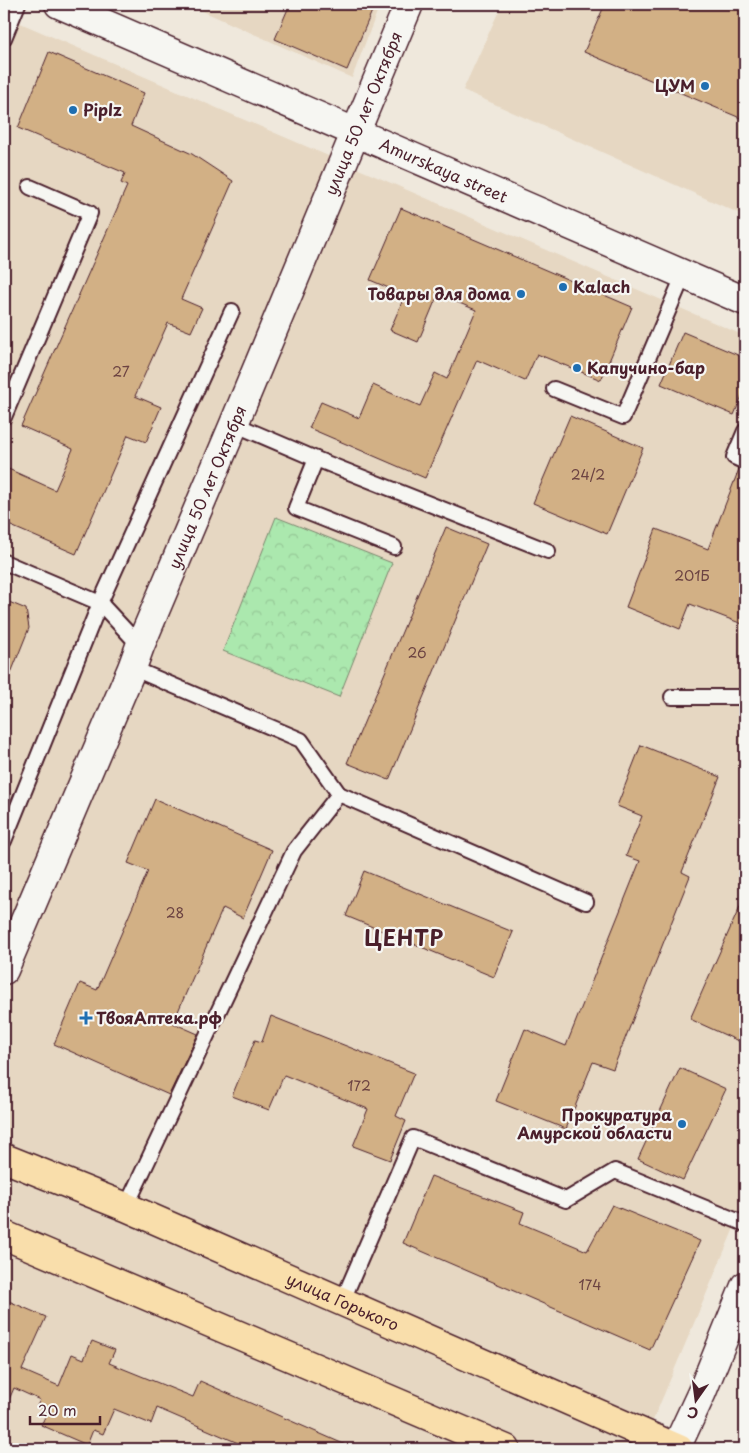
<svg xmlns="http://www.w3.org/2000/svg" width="749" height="1453" viewBox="0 0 749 1453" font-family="'Playpen Sans',sans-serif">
<defs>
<pattern id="forest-crowns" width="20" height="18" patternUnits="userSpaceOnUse" patternTransform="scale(1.25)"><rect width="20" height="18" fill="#abe8ae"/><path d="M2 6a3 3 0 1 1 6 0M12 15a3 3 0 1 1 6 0" fill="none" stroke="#95c796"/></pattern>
</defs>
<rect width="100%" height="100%" fill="#efe8dc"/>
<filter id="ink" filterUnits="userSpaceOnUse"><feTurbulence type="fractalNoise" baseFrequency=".02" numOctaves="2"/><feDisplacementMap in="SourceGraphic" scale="10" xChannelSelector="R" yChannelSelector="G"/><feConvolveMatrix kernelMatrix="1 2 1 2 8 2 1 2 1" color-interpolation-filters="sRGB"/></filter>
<g filter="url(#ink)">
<g fill="#e6d7c2">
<polygon points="187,4 380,4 352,78"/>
<polygon points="502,4 745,4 745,216 463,90"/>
<polygon points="11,19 745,336 745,1202 641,1449 4,1449 4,34"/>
</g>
<polygon fill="url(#forest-crowns)" stroke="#7a846c" points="276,517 392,563 339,697 223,651"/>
<g fill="#d2b085" stroke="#4a1f2b">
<polygon points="290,4 375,4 347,70 275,39"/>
<polygon points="605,4 745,4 745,120 584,52"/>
<polygon points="49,52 144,93 131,126 192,154 233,181 181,299 202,308 191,332 168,323 135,396 161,407 146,442 128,435 76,554 4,523 4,467 55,490 73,449 21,426 127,186 121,183 125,173 18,128"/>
<polygon points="401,208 632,307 601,380 537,354 525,381 477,360 425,478 309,428 321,402 359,418 373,385 420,406 435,373 447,379 476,310 438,294 418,342 390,330 405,295 370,280"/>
<polygon points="683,332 745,358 745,389 734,415 661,384"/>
<polygon points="570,416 643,448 607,534 533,503"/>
<polygon points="739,469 745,471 745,625 690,604 680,629 626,607 656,529 708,549"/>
<polygon points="446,527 487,544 389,780 347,763"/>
<polygon points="4,600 26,609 29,628 5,688"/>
<polygon points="641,745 720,777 682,872 690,876 613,1069 593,1062 566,1129 496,1101 525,1029 566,1046 640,861 626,856 642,816 617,806"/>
<polygon points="155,799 272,850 243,918 223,908 173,1023 198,1034 169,1095 54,1044 80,983 97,990 148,871 128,863"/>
<polygon points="364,871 513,932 494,977 346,916"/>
<polygon points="745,895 745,1044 690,1019"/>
<polygon points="271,1016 414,1073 396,1116 406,1121 390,1160 353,1146 368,1109 284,1075 269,1110 232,1096 255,1040 262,1042"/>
<polygon points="680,1068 726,1089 683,1180 638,1159"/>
<polygon points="431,1176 524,1212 520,1223 587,1251 612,1205 700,1241 650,1350 403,1243"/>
<polygon points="4,1299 46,1317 22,1370 59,1386 72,1354 84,1359 92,1341 115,1350 109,1363 193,1397 200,1381 355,1449 252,1449 157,1408 151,1424 114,1409 103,1434 93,1430 87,1445 41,1425 48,1411 37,1406 40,1400 14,1388 4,1411"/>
</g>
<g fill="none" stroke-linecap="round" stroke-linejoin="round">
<g stroke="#4a1f2b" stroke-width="18">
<g id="lane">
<polyline points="4,38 18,4"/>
<polyline points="554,389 623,417 684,274"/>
<polyline points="4,417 90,213 30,187"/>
<polyline points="234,424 316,459 548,551"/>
<polyline points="745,431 734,457 745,462"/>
<polyline points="316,459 296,508 394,547"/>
<polyline points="4,562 100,603 140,646"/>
<polyline points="672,697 745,697"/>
<polyline points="339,794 586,902"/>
<polyline points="4,841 100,603 232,311"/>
<polyline points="126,1207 294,851 339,794 301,740 132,668"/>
<polyline points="342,1302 413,1138 566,1200 615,1171 745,1224"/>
</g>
</g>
<g stroke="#4a1f2b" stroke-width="31">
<g id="secondary">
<path id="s1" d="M59 4 745 301"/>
<path id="s2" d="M4 970 132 668 140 646 234 424 409 4"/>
<polyline points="676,1448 702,1392 745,1286"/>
</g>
</g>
<g stroke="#4a1f2b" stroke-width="31">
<g id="primary">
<path id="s3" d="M4 1158 126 1207 679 1449"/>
<polyline points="4,1235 506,1449"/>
</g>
</g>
<use href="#lane" stroke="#f6f6f2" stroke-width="14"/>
<use href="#secondary" stroke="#f6f6f2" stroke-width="28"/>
<use href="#primary" stroke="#f9deab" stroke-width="28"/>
</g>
</g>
<g fill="#1f6fb2" stroke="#f6f6f2" stroke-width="2">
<circle cx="705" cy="86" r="5"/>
<circle cx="73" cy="110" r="5"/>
<circle cx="563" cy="287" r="5"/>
<circle cx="521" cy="294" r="5"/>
<circle cx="577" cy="368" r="5"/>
<path d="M83.5 1010.5h5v5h5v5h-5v5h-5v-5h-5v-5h5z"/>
<circle cx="682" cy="1124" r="5"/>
</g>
<g text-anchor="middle" stroke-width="4.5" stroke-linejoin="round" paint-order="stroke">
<g font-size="14" fill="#6c4342">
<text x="121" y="377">27</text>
<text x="588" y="480">24/2</text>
<text x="692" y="581">201Б</text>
<text x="417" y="658">26</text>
<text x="175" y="918">28</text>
<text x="359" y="1091">172</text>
<text x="590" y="1290">174</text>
</g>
<g font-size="16" font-weight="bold" fill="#4a1f2b" stroke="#f6f6f2" text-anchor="start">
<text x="695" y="92" text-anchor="end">ЦУМ</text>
<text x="83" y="116">Piplz</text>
<text x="573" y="293">Kalach</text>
<text x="511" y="300" text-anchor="end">Товары для дома</text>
<text x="587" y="374">Капучино-бар</text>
<text x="96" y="1024">ТвояАптека.рф</text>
<text x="672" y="1121" text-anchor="end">Прокуратура<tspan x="672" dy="18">Амурской области</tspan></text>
</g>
<g font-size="16" fill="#4a1f2b" stroke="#f6f6f2">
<text dy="6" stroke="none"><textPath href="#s2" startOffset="929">улица 50 лет Октября</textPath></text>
<text dy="6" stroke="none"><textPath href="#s1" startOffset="419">Amurskaya street</textPath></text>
<text dy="6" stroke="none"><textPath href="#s2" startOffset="524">улица 50 лет Октября</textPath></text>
<text dy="6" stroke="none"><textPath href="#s3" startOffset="368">улица Горького</textPath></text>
</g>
<g font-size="21" font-weight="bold" letter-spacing="1" fill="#4a1f2b" stroke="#f6f6f2">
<text x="404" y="946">ЦЕНТР</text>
</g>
</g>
<rect width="749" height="1453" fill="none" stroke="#f6f6f2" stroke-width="20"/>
<rect x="10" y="10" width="729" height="1433" fill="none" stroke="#4a1f2b" stroke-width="2" filter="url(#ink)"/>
<g transform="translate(696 1400) rotate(194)" stroke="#f6f6f2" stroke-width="4" paint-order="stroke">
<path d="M0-4L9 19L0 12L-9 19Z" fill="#4a1f2b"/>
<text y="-8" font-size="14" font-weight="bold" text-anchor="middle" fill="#4a1f2b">С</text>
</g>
<path d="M30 1416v8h70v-8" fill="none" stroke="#4a1f2b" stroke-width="2.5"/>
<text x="38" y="1416" font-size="15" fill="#4a1f2b" stroke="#f6f6f2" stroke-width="4" paint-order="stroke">20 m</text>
</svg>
